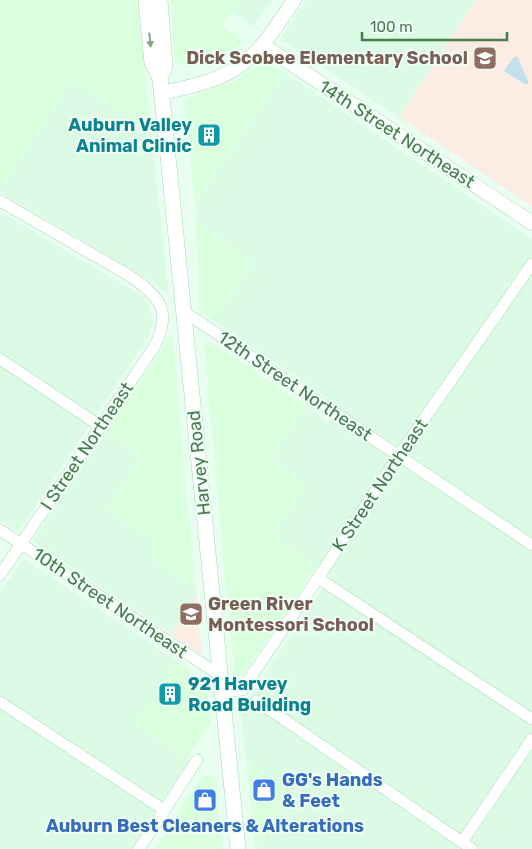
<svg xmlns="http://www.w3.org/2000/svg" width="532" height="849" viewBox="0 0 532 849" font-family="Rubik,sans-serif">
<rect width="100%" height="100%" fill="#e7fef0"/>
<g fill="#dbfbe5">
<polygon points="239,0 272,0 253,27 231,12"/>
<polygon points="306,0 476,0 399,117 280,39"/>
<polygon points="284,72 532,239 532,849 255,849 255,846 289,792 246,761 241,710 331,576 271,536 306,485 269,459 305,406 329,423 340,407 213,320 253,262 196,223 195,202"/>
<polygon points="72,79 148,130 151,130 169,294 149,280 0,192 0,187"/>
<polygon points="0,212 144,297 150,310 153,324 149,336 18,532 0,520"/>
<polygon points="106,432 143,456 107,510 159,544 150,557 195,588 197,594 171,634 33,541"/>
<polygon points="25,560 177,662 136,723 187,758 189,761 131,849 0,849 0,594 22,561"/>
</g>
<g fill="#daffdc">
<polygon points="0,0 137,0 151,130 148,130 72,79 0,187"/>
<polygon points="170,0 239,0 222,26 243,40 239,45 222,57 191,67 184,67 175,60"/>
<polygon points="264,64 270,64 284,72 195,202 184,103 186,98 196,95 238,79 254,67"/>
<polygon points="196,223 252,261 213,320 202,312 199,308"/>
<polygon points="172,334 183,455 195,588 150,557 158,544 107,510 143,456 106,432"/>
<polygon points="209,341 305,406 269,459 306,485 272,536 317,566 245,672 238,675 234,671 204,345"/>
<polygon points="177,662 206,682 211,722 187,758 135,723"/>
<polygon points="246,761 289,792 255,846"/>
<polygon points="216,775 222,849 155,849 194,788 204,776"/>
</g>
<g fill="#fbede3">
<polygon points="476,0 532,0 532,206 399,117"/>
<polygon points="197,594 202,652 201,653 198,653 171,634"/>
</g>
<polygon fill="#c4dfed" points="517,56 529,83 526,85 504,71 513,58"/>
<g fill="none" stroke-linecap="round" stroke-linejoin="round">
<g stroke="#b1d6b9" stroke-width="12">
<g id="minor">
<path d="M0 201 130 276C160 297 173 311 154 347L0 575"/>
<polyline points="183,311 532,545"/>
<polyline points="0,359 100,426"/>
<polyline points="0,530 221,676"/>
<polyline points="318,578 532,719"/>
<polyline points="222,692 242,690 318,578 399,455 532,264"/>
<polyline points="257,701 472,849"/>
<polyline points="0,702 164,810"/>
<polyline points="462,842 532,739"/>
<polyline points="139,849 197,760"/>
</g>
</g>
<g stroke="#b1d6b9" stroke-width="15">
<g id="tertiary">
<polyline points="263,45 532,223"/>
<path d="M162 93C200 85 237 77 263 44 274 31 284 15 294 0"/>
</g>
</g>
<g stroke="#abd7b4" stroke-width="16">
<g id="secondary">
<polyline points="146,0 152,63 160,78 238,849"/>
<polyline points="160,0 165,67 160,78"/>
</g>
</g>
<use href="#minor" stroke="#fff" stroke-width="11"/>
<use href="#tertiary" stroke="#fff" stroke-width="14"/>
<use href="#secondary" stroke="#fff" stroke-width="15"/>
</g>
<defs><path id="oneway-solid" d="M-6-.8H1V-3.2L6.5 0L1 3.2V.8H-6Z" transform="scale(1.25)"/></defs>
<use fill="#80a383" href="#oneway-solid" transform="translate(150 40) rotate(84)"/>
<defs>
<g id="school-square" transform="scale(1.25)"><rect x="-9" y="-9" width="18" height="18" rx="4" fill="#8d6e63" stroke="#effff5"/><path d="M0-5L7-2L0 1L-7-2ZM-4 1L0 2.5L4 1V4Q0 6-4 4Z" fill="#fff"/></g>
<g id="building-square" transform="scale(1.25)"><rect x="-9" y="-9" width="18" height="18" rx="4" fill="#0f9aa8" stroke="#effff5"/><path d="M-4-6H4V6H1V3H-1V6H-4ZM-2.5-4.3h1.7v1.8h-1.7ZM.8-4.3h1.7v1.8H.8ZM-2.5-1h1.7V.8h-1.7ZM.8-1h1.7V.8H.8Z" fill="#fff"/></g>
<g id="shop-square" transform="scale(1.25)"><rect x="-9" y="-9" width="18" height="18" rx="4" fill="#3f7fe0" stroke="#effff5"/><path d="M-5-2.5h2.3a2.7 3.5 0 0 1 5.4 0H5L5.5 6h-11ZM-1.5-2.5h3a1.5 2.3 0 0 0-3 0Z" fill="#fff"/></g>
</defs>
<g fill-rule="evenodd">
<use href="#school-square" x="485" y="58"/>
<use href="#building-square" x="209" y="135"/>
<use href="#school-square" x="191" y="614"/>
<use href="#building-square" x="170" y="694"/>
<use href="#shop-square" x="264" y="790"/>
<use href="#shop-square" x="205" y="800"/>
</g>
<g text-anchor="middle" stroke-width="4" stroke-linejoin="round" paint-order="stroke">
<g font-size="18" font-weight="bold" fill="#785e54" stroke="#effff5" text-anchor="end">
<text x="468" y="64">Dick Scobee Elementary School</text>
<text x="208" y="610" text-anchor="start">Green River<tspan x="208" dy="21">Montessori School</tspan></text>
</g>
<g font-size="18" font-weight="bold" fill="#0d838f" stroke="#effff5" text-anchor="end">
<text x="192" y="131">Auburn Valley<tspan x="192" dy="21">Animal Clinic</tspan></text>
<text x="188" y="690" text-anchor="start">921 Harvey<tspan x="188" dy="21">Road Building</tspan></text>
</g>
<g font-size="18" fill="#497b4e" stroke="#effff5">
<text transform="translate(397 134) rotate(33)" y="6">14th Street Northeast</text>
<text transform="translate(295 386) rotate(34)" y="6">12th Street Northeast</text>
<text transform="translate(87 446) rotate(-56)" y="6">I Street Northeast</text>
<text transform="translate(199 463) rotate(-96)" y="6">Harvey Road</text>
<text transform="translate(380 485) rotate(-56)" y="6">K Street Northeast</text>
<text transform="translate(110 603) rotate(34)" y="6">10th Street Northeast</text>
</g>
<g font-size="18" font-weight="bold" fill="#366cbe" stroke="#effff5" text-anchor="start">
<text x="282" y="786">GG's Hands<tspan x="282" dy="21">&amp; Feet</tspan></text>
<text x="205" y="832" text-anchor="middle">Auburn Best Cleaners &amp; Alterations</text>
</g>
</g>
<path d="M362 32v8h145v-8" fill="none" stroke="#497b4e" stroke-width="2.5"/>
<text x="370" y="32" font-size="15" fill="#497b4e" stroke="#effff5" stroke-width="4" paint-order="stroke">100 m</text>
</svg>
